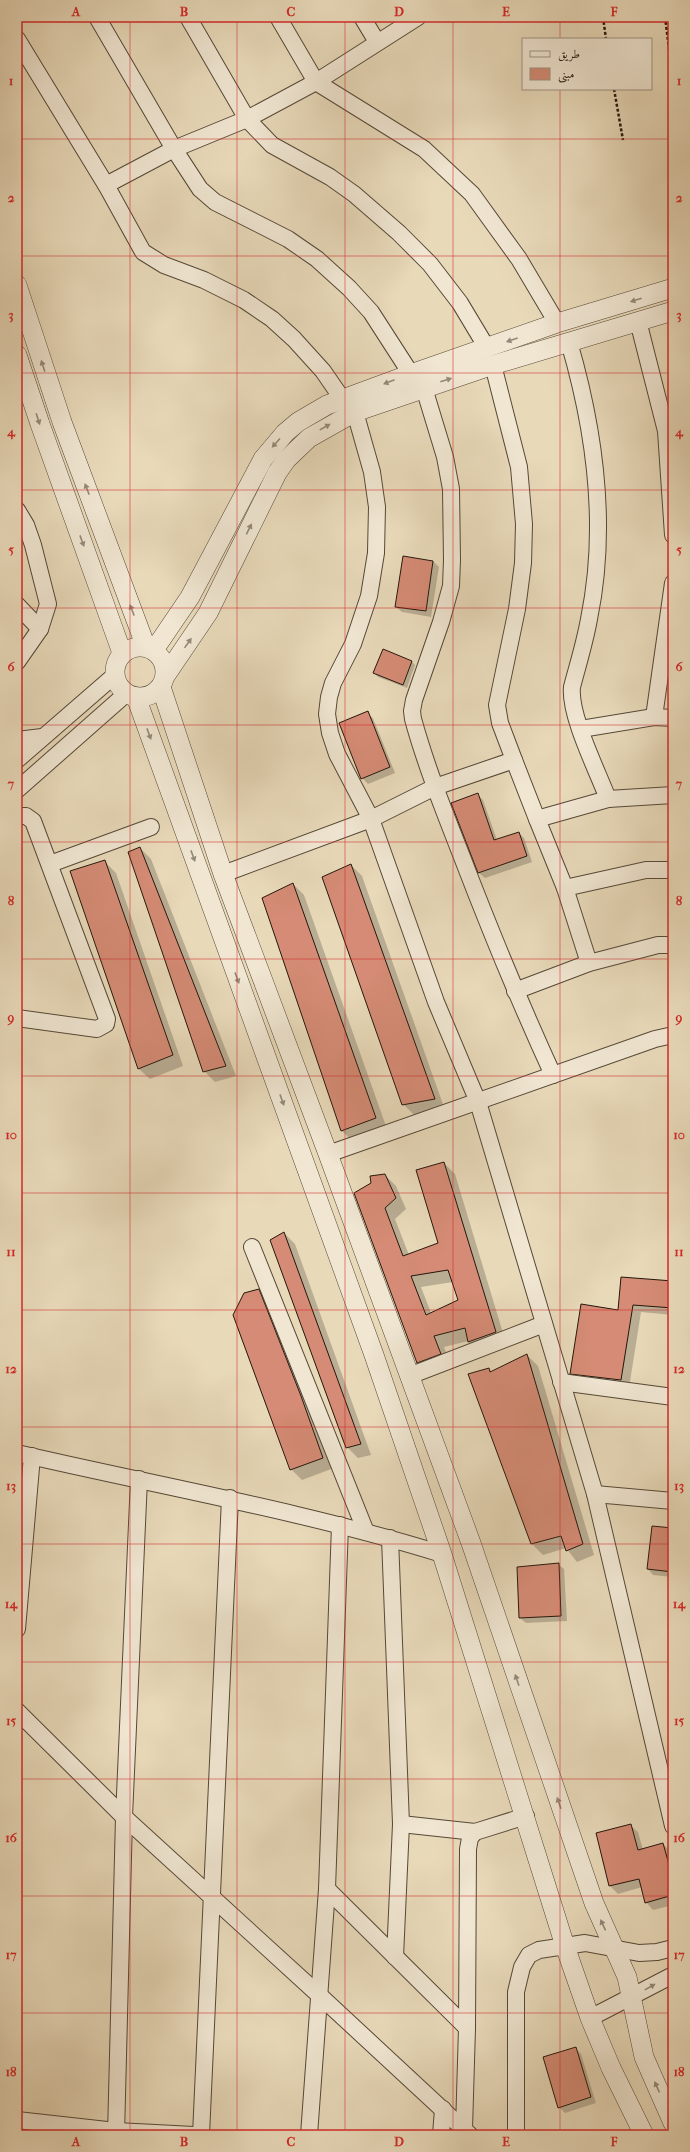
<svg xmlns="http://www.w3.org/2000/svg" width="690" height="2152" viewBox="0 0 690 2152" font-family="'IM FELL French Canon',Amiri,serif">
<rect width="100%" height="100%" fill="#e8d9b9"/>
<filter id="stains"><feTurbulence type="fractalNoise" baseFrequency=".005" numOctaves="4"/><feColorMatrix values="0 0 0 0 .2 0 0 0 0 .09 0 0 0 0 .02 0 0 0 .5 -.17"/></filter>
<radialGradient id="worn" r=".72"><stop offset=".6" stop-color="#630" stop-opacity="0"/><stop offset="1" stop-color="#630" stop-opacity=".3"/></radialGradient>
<g fill="#0003" fill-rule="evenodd">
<polygon points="404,557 433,561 439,567 431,617 402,612 396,607"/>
<polygon points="412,662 415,665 407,688 378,677 374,673"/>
<polygon points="367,713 373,718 395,773 368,784 362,778"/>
<polygon points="477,794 483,800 497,840 519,833 524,838 532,862 485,878 479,873 452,803"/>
<polygon points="140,848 151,859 236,1076 215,1082 204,1071"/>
<polygon points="105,862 116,873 183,1066 150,1079 139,1069"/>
<polygon points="351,865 362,876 445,1110 414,1115 403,1104"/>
<polygon points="293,884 304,895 387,1129 353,1142 342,1131 263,898"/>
<path d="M444 1163 455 1174 506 1343 479 1353 468 1341 444 1347 451 1365 428 1373 417 1362 355 1193 385 1175 396 1186 406 1209 395 1219 409 1255 439 1243ZM453 1282 460 1301 431 1313 421 1287Z"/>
<polygon points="284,1233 295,1244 371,1455 358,1458 347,1447"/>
<polygon points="673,1248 673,1315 641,1312 629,1388 579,1381 571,1373 619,1312 670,1282"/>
<polygon points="258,1290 269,1301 334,1468 302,1480 291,1469"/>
<polygon points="527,1355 538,1366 594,1555 577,1562 566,1548 543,1555 532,1544 470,1375 489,1369 492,1372"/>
<polygon points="671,1421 673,1421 673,1461 668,1456"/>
<polygon points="673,1529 673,1577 653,1575 648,1569"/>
<polygon points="558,1564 564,1569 567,1621 526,1623 520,1618 540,1567 540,1565"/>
<polygon points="630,1825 638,1832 643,1850 663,1844 671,1852 673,1860 673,1905 653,1910 646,1902 642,1887 618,1894 610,1886 597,1834"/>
<polygon points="575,2048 581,2054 596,2103 565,2113 559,2107"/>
</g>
<g fill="#d58b75" stroke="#24170c" fill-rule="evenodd">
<polygon points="403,556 433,561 426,611 395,607"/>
<polygon points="383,649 412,661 403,685 373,673"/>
<polygon points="368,711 390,767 361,779 339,723"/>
<polygon points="478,793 494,840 519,832 527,856 478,873 451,803"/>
<polygon points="140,847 226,1066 203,1072 128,852"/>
<polygon points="105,860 173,1055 138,1069 70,871"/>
<polygon points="351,864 435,1099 402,1105 322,877"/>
<polygon points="293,883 376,1118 341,1131 262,898"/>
<path d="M444 1162 496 1332 468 1342 465 1328 434 1336 441 1354 417 1363 354 1193 371 1183 370 1176 385 1174 396 1198 385 1208 403 1256 438 1243 416 1170ZM448 1270 458 1300 426 1315 411 1276Z"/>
<polygon points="284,1232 361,1444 346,1448 270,1240"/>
<polygon points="621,1277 673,1281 673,1308 633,1305 621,1380 570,1374 581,1304 618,1310"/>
<polygon points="259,1289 301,1396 323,1458 290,1470 233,1315 244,1293"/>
<polygon points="527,1354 583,1544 566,1551 561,1536 531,1544 468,1374 489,1368 490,1372"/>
<polygon points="652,1526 673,1528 673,1572 647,1569"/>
<polygon points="559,1563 561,1616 519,1618 517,1567"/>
<polygon points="631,1824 638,1850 663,1843 673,1879 673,1895 645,1903 639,1879 609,1886 596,1833"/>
<polygon points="576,2047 591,2097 558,2108 543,2057"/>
</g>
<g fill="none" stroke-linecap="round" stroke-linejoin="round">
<g stroke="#554837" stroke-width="18">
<g id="minor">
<polyline points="97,17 174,149 200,189 215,202 288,239 317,259 349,288 371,312 411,374"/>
<polyline points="188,17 247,119 272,145 330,177 354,194 399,233 430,264 460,303 487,348"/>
<polyline points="278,17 316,82 424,149 472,194 519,259 557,323"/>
<polyline points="362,17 377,42"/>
<polyline points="17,39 106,185 143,252 164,265 204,280 244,300 272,319 294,339 323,371 343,400"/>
<polyline points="106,185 174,149 247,119 316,82 418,17"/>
<polyline points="638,321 666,431 673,535"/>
<path d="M569 342C595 431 608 527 589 619 585 642 578 664 572 687 569 715 597 770 608 799"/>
<path d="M424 388 445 457 451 489 452 560 451 586 441 622 414 700 412 711 413 719C426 766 444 811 462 857 490 930 520 1003 553 1075"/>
<polyline points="355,412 372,472 377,507 376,553 369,596 353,644 333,683 329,697 327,714 330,733 337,754 371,819 436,1002 478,1102 595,1494 673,1826"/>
<polyline points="17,510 26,525 33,545 48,604 40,629 17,662"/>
<polyline points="17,605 40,629"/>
<polyline points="654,717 673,583"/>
<polyline points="581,729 654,717 673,718"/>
<polyline points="17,740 42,737"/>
<polyline points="17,760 115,675"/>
<polyline points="514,760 537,819"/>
<polyline points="17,790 127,693"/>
<polyline points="17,816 26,816 33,821 107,1019 106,1024 97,1029 17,1018"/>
<polyline points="50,864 151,827"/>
<polyline points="223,874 371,819 435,787 514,760 500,723 497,705 517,609 523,563 524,524 519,467 493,365"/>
<polyline points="565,888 646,870 673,870"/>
<polyline points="589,963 565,888 537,819 608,799 673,795"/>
<polyline points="515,991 589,963 658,945 673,945"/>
<polyline points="328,1154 655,1039 673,1035"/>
<polyline points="252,1247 366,1532"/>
<polyline points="409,1376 544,1324"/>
<polyline points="561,1382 673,1397"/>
<path d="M17 1453C159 1486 303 1511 442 1554"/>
<polyline points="595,1494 673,1501"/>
<polyline points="390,1538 401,1824 395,1957"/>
<polyline points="17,1629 32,1456"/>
<polyline points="17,1711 124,1817 318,1994 470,2135"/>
<polyline points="401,1824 475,1832"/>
<polyline points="327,1889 467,2028"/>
<polyline points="590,2018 673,1975"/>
<polyline points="17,2120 116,2131 194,2135"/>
<polyline points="464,2129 467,2028 468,1849 470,1838 475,1832 526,1816"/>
<polyline points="116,2135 124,1817 139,1479"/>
<polyline points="201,2135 230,1498"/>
<polyline points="309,2135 327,1889 340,1525"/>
<polyline points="441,2135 443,2109"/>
<polyline points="516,2135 516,1992 522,1967 529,1955 539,1950 585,1943 639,1953 657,1952 673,1948"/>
</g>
</g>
<g stroke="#554837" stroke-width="20">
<g id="tertiary">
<polyline points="17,285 62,422 146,647"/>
<polyline points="17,355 40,424 122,653"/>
<circle cx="140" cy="672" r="25"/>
<polyline points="154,650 190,597 263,459 285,433 298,422 327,405 411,374 557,323 673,288"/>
<polyline points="166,675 208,613 277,473 286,460 309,438 355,412 493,365 673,311"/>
<polyline points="161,687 223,874 328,1154 471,1543 594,1903 627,1977 644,2057 673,2123"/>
<polyline points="136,697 374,1355 442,1554 565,1946 590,2018 611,2068 644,2135"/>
</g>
</g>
<g stroke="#24170c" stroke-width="2.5" stroke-dasharray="3 2" stroke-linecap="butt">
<polyline points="603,17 606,39"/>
<polyline points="665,17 673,80"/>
<polyline points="614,89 623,140"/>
</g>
<use href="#minor" stroke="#f0e6d2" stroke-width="16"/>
<use href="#tertiary" stroke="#f0e6d2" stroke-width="19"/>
</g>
<defs><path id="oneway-solid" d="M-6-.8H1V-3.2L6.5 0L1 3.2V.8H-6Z"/></defs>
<g fill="#948979">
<use href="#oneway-solid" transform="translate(636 300) rotate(163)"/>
<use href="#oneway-solid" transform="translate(512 340) rotate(161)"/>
<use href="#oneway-solid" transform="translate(43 366) rotate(-108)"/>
<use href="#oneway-solid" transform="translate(446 380) rotate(-18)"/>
<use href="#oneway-solid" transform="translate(389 382) rotate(159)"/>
<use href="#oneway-solid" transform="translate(38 419) rotate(72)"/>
<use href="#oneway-solid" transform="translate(325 427) rotate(-29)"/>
<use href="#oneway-solid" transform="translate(276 443) rotate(132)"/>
<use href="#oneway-solid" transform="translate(87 489) rotate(-111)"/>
<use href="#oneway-solid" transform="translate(249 529) rotate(-64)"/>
<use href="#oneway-solid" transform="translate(82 541) rotate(70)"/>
<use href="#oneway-solid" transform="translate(132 610) rotate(-111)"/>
<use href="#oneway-solid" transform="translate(188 643) rotate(-55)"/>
<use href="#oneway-solid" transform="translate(149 734) rotate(70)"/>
<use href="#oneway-solid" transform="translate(193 856) rotate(70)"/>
<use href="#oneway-solid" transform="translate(237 978) rotate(70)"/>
<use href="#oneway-solid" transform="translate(282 1100) rotate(70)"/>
<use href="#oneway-solid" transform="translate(517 1680) rotate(-109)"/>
<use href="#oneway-solid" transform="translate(559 1803) rotate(-109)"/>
<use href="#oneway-solid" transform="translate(603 1925) rotate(-115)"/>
<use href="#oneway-solid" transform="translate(650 1987) rotate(-29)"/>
<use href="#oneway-solid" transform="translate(657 2087) rotate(-114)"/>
</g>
<path fill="none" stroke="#d62828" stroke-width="1" stroke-opacity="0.55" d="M130 17V2135M237 17V2135M345 17V2135M453 17V2135M560 17V39M560 89V2135M17 139H673M17 256H673M17 373H673M17 490H673M17 608H673M17 725H673M17 842H673M17 959H673M17 1076H673M17 1193H673M17 1310H673M17 1427H673M17 1544H673M17 1662H673M17 1779H673M17 1896H673M17 2013H673"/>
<rect width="690" height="2152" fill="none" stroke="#e8d9b9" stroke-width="44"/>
<rect x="522" y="38" width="130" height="52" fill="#f0e6d2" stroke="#9e9383"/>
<rect x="530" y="51" width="20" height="6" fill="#f0e6d2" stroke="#9e9383"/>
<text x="558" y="58" font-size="12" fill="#24170c">طريق</text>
<rect x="530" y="68" width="20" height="12" fill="#d58b75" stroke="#9e9383"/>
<text x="558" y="78" font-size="12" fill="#24170c">مبنى</text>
<rect x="22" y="22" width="646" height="2108" fill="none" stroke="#d62828" stroke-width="1.5"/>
<g font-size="13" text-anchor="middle" font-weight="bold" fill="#d62828">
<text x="76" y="16">A</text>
<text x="184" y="16">B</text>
<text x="291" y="16">C</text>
<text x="399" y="16">D</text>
<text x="506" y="16">E</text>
<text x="614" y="16">F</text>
<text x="11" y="85">1</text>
<text x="679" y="85">1</text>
<text x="11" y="202">2</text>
<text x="679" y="202">2</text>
<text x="11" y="319">3</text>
<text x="679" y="319">3</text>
<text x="11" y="436">4</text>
<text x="679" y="436">4</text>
<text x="11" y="554">5</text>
<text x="679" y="554">5</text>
<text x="11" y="671">6</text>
<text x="679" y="671">6</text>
<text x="11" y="788">7</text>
<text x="679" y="788">7</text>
<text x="11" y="905">8</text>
<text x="679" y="905">8</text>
<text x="11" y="1022">9</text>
<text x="679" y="1022">9</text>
<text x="11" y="1139">10</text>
<text x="679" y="1139">10</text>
<text x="11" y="1256">11</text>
<text x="679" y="1256">11</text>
<text x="11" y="1373">12</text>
<text x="679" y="1373">12</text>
<text x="11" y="1490">13</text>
<text x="679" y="1490">13</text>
<text x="11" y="1608">14</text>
<text x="679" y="1608">14</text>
<text x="11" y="1725">15</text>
<text x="679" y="1725">15</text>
<text x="11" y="1842">16</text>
<text x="679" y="1842">16</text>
<text x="11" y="1959">17</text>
<text x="679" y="1959">17</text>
<text x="11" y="2076">18</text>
<text x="679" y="2076">18</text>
<text x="76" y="2146">A</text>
<text x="184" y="2146">B</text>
<text x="291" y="2146">C</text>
<text x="399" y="2146">D</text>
<text x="506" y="2146">E</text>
<text x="614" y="2146">F</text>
</g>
<rect width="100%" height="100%" filter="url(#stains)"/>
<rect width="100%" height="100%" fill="url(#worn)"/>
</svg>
